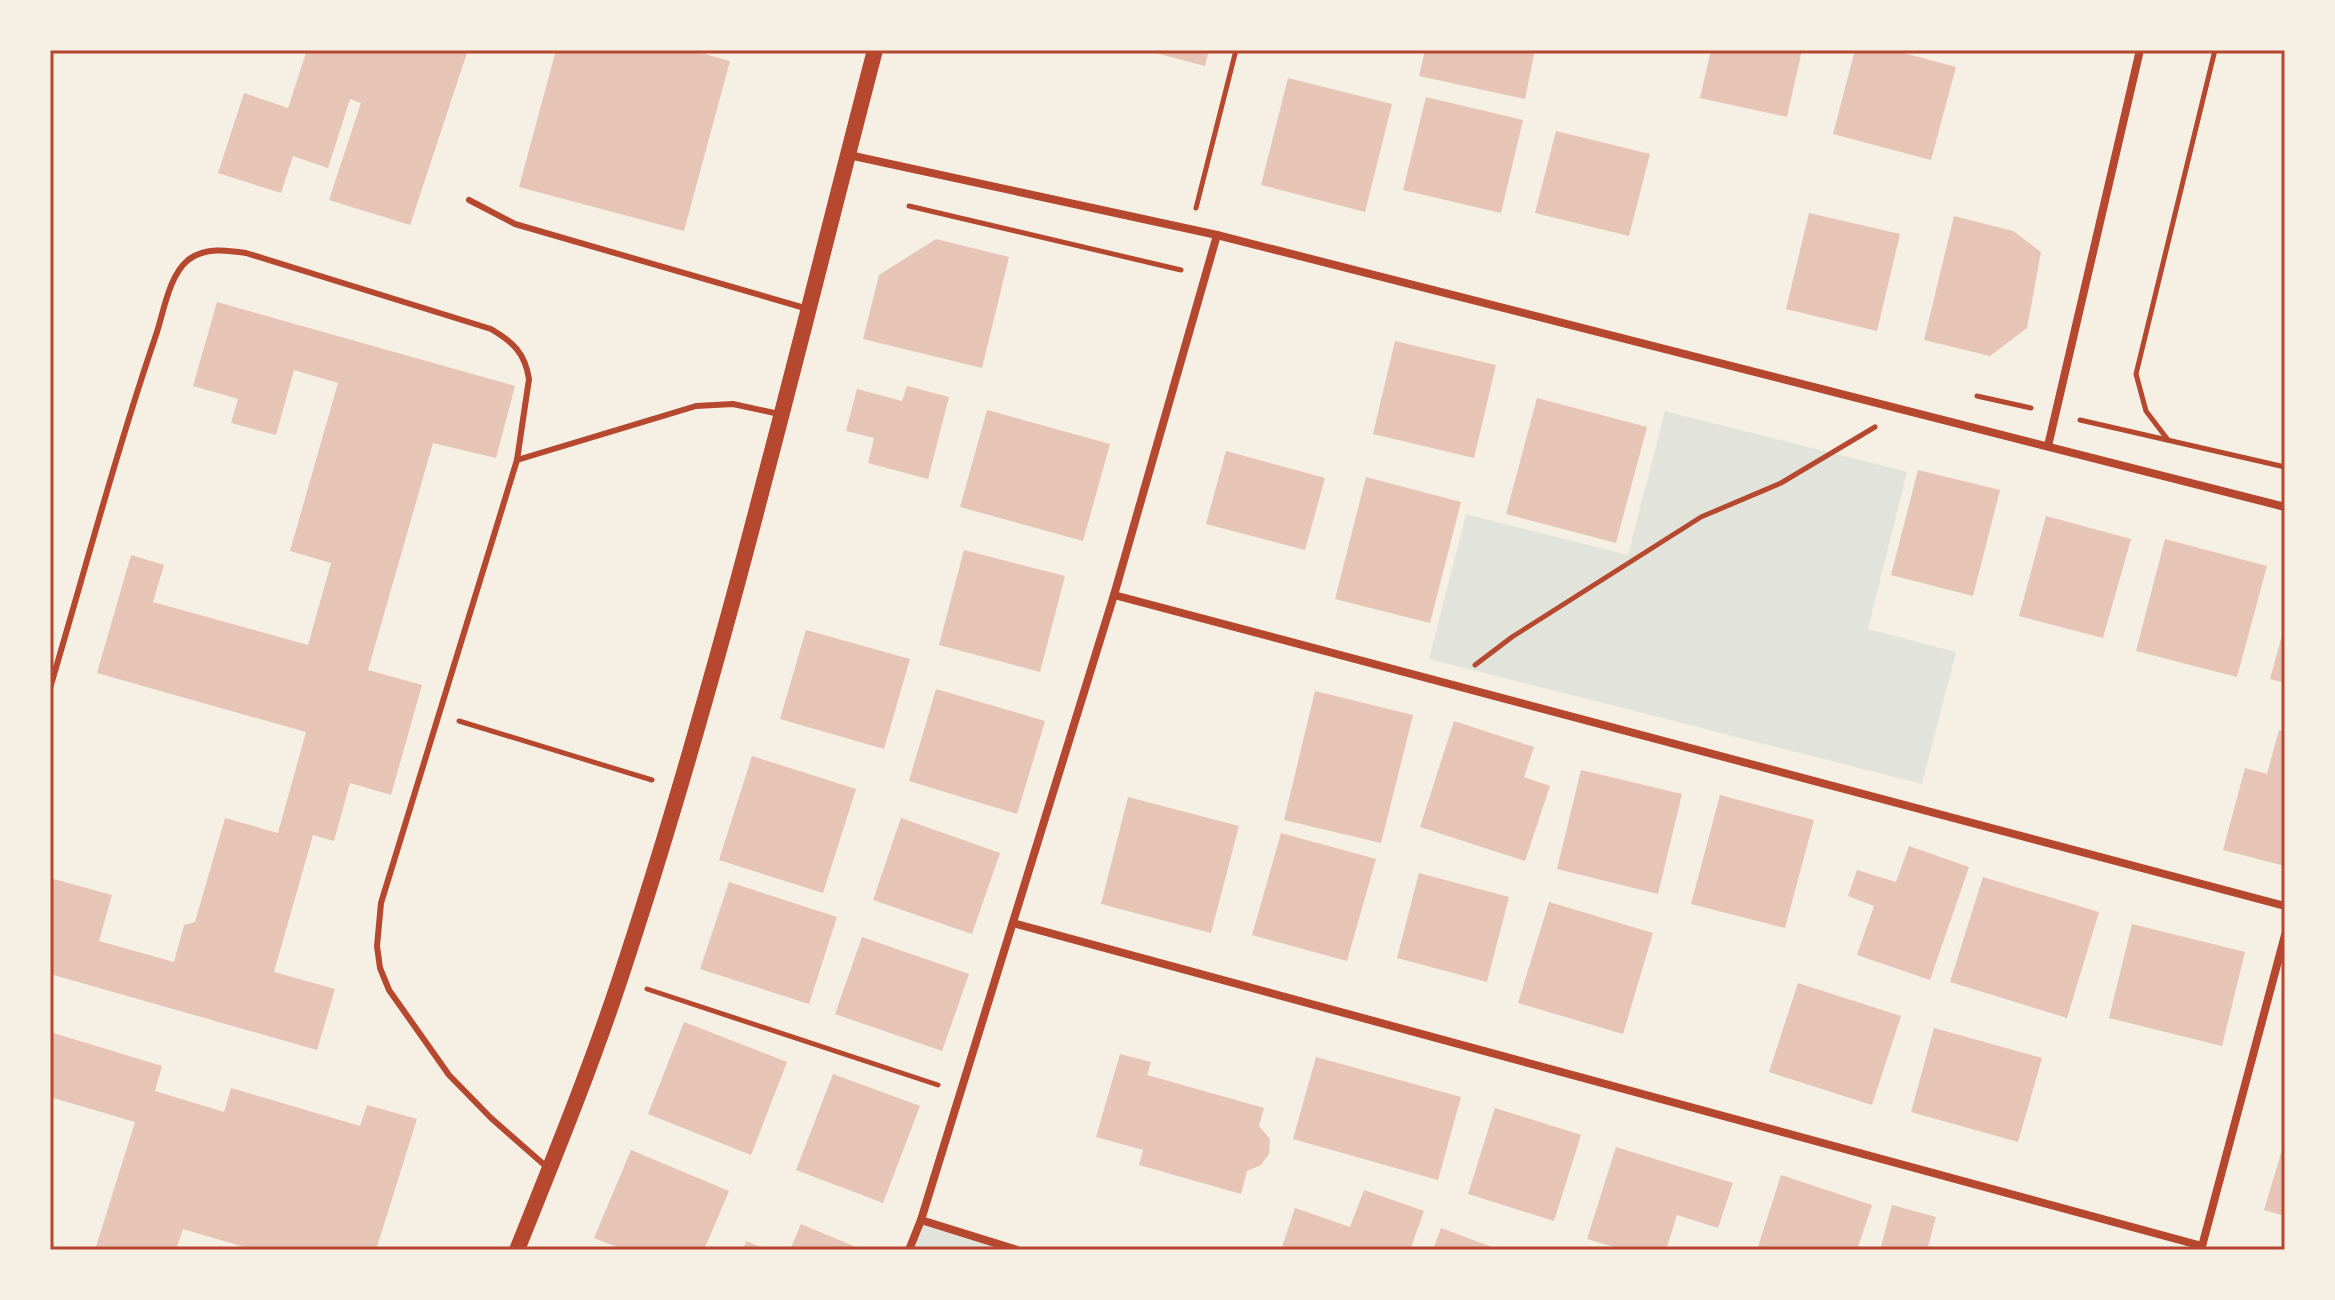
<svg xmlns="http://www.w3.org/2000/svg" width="2335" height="1300" viewBox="0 0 2335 1300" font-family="Roboto,sans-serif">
<rect width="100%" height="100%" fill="#f6efe4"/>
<g fill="#e2e4dc">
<polygon points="1665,411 1907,472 1868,629 1956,652 1922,784 1429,659 1466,514 1628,555"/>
<polygon points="921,1220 1017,1250 911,1250"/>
</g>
<g fill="#e6c5b7">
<polygon points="307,50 468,50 410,225 329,200 361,103 350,99 328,168 293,156 281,193 218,173 244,93 288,108"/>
<polygon points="556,50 690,50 730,61 684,231 519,187"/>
<polygon points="1144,50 1209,50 1205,66"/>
<polygon points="1425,50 1535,50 1525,99 1419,76"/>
<polygon points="1711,50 1802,50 1787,117 1700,98"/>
<polygon points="1855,50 1893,50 1956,67 1931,160 1833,134"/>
<polygon points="1288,78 1392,104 1365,212 1261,185"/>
<polygon points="1426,97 1523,120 1501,213 1403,190"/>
<polygon points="1556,131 1650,154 1629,236 1535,213"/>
<polygon points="1809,213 1900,234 1877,331 1786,309"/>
<polygon points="1954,216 2013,231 2041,252 2027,328 1990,356 1924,340"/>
<polygon points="936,239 1009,257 982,368 863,339 879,275"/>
<polygon points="217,302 515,386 496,458 433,443 368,670 422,685 391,795 350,783 334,841 313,835 274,972 335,989 317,1050 50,974 50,878 112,895 99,941 174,962 184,925 195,922 225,818 278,833 306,732 97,673 131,555 164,565 153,602 308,645 331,563 290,551 338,383 294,370 276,435 231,423 238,399 193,386"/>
<polygon points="1395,341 1496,365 1474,458 1373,434"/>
<polygon points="907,386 949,397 928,479 868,463 874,438 846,431 857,389 902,401"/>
<polygon points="1537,398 1647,427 1616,543 1506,514"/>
<polygon points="987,410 1110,444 1083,541 960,507"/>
<polygon points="1226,451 1325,478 1305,550 1206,524"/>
<polygon points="1918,470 2000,490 1973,596 1891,575"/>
<polygon points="1366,477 1461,502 1430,623 1335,599"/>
<polygon points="2046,516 2131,539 2103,638 2019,616"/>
<polygon points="2165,539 2267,566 2237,677 2136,651"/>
<polygon points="964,550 1065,576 1040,672 939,645"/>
<polygon points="2284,628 2285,628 2285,683 2270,679"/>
<polygon points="806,630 910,659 884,749 780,719"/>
<polygon points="936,689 1045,721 1017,814 909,781"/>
<polygon points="1315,691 1413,715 1381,843 1284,820"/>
<polygon points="1454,721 1534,747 1524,777 1550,786 1525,861 1420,827"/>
<polygon points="2279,730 2285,732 2285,866 2223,850 2245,768 2267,774"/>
<polygon points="752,756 856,789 823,893 719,860"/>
<polygon points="1581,770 1682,794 1658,894 1557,869"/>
<polygon points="1720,795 1814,820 1785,928 1691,904"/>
<polygon points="1128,797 1239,826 1211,933 1101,904"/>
<polygon points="901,818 1000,853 972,934 873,900"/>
<polygon points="1281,833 1376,859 1347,961 1252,935"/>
<polygon points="1909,846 1969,867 1930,980 1857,955 1874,906 1848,896 1857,870 1896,882"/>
<polygon points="1419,873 1509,897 1487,982 1397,958"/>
<polygon points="1983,877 2099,912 2067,1018 1950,982"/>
<polygon points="729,882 837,917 809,1004 700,969"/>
<polygon points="1549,902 1653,933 1623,1034 1518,1003"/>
<polygon points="2132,924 2245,952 2222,1046 2109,1018"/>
<polygon points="862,937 969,974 942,1051 835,1014"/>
<polygon points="1798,983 1901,1016 1872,1105 1769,1072"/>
<polygon points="684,1022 787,1062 751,1155 648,1114"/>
<polygon points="1934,1028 2042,1058 2018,1142 1911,1112"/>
<polygon points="50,1032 162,1066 155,1091 224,1112 231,1088 360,1126 367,1105 417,1119 376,1250 254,1250 183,1229 176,1250 95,1250 135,1122 50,1097"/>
<polygon points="1120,1054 1151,1062 1147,1075 1264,1108 1259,1126 1270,1139 1269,1154 1261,1165 1247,1171 1241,1194 1139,1165 1143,1150 1096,1137"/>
<polygon points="1316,1057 1461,1097 1438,1180 1293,1139"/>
<polygon points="833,1074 920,1106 883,1203 796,1170"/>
<polygon points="1495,1108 1581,1135 1554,1221 1468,1194"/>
<polygon points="2284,1143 2285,1143 2285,1216 2264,1210"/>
<polygon points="1616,1147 1733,1183 1718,1228 1677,1215 1666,1250 1624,1250 1587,1239"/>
<polygon points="631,1150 729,1191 704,1250 624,1250 594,1238"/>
<polygon points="1781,1175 1872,1205 1857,1250 1757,1250"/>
<polygon points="1364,1190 1424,1211 1410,1250 1281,1250 1295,1208 1350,1227"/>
<polygon points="1892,1205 1936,1217 1927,1250 1880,1250"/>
<polygon points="801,1224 863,1250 790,1250"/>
<polygon points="1441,1228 1500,1250 1433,1250"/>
<polygon points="746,1241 768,1250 743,1250"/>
</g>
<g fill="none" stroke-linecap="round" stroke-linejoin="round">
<g stroke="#b5482f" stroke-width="5">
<polyline points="909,206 1181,270"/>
<polyline points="1196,208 1236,50"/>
<polyline points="1977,396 2031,408"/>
<polyline points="2080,420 2285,467"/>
<polyline points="2168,440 2146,411 2136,374 2215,50"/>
<polyline points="1475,665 1512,637 1701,517 1781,483 1875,427"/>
<polyline points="459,721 652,780"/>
<polyline points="647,989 938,1085"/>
</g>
<g stroke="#b5482f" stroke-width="6">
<polyline points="469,200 515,224 808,309"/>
<path d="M50 688C85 570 117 449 157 332 164 310 169 276 188 260 205 247 227 250 246 253L491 329C513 342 525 353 529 379L517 460"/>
<polyline points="549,1169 491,1118 449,1075 389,990 380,968 377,946 381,903 517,460 696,406 733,404 779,414"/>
</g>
<g stroke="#b5482f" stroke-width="8">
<polyline points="849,155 1217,235 2285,507"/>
<polyline points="2048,446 2140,50"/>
<polyline points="1114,595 2285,906"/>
<polyline points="1013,923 2202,1246"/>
<polyline points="921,1220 1017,1250"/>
<polyline points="909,1250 921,1220 1114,595 1217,235"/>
<polyline points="2201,1250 2285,935"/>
</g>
<path stroke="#b5482f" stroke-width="16" d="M517 1250C553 1160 590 1070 620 979 721 674 794 361 875 50"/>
</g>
<rect width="2335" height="1300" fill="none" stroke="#f6efe4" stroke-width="104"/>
<rect x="52" y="52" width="2231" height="1196" fill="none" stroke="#b5482f" stroke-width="3"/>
</svg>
